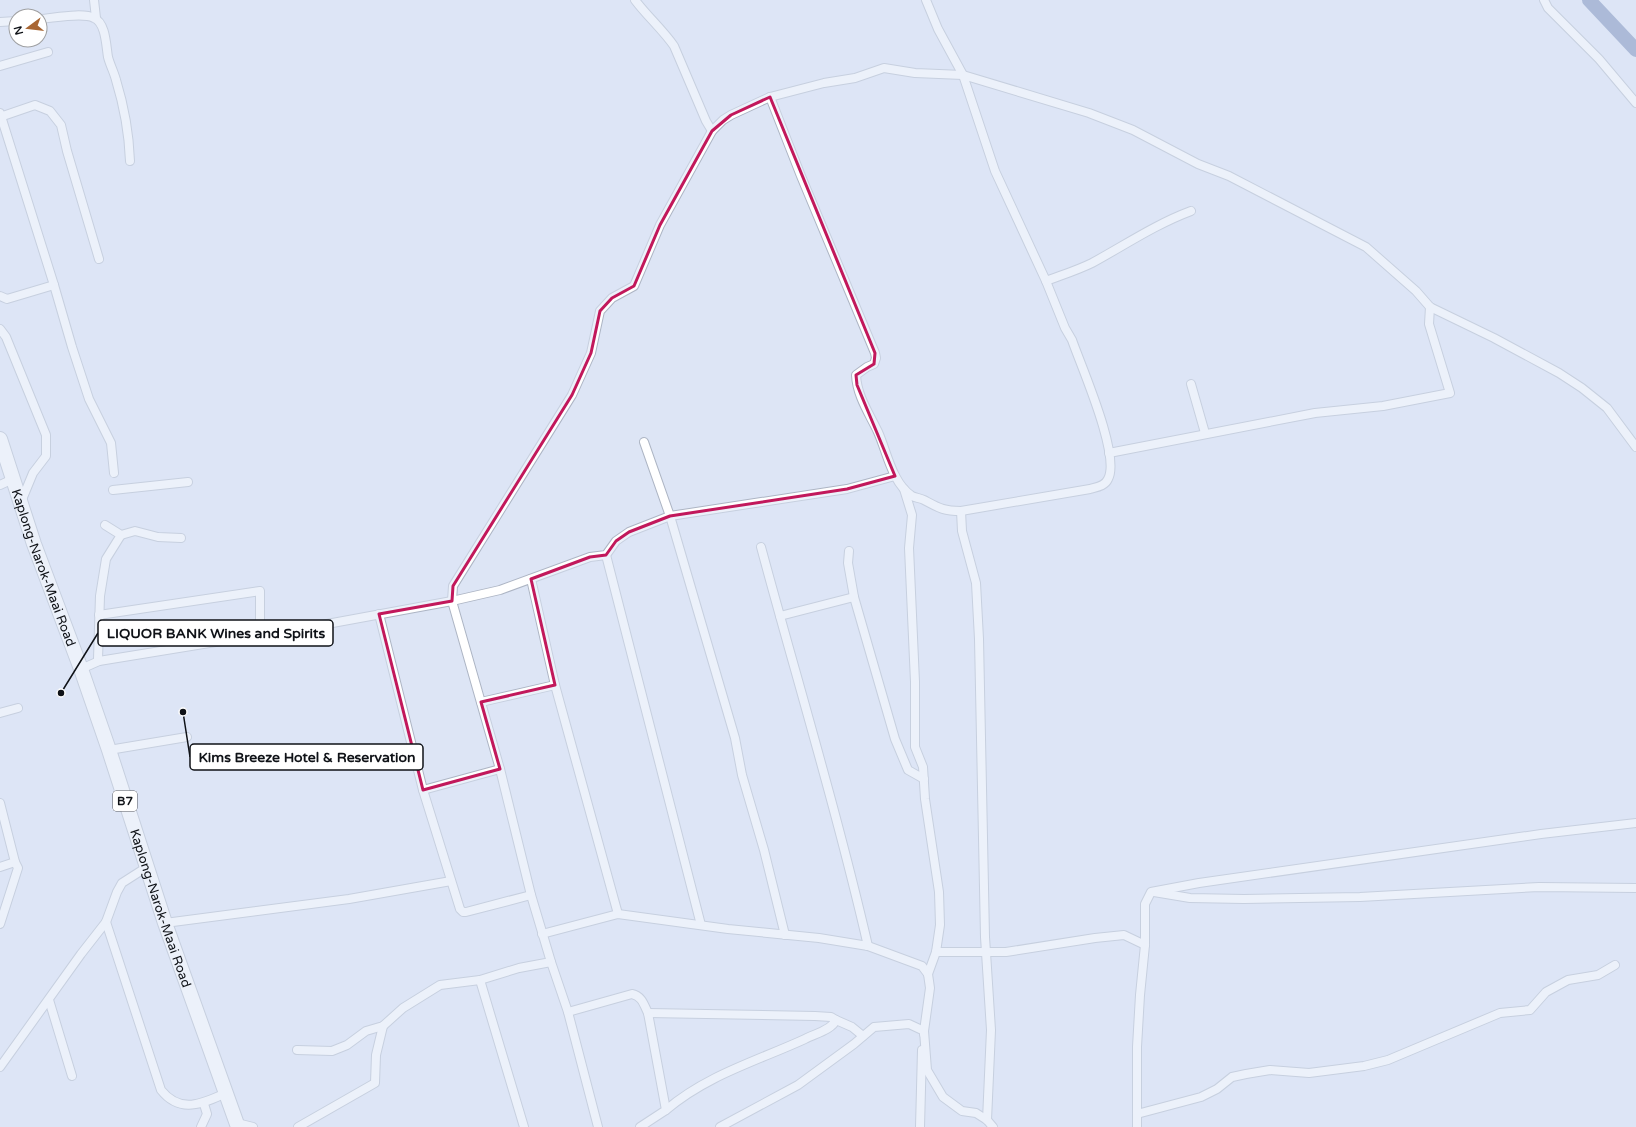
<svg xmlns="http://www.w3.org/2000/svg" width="1636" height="1127" viewBox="0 0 1636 1127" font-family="'Varela Round',sans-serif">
<rect width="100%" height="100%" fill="#dde5f5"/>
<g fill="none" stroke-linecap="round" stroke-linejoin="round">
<polyline stroke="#7185b3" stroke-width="14" points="1589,0 1636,50"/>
<g stroke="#adb5c4" stroke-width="10">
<g id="street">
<polyline points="94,0 96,18"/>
<path d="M635 0C647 16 663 30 674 46L706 121 712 131"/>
<polyline points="1544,0 1548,8 1599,59 1636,103"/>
<path d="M40 19C54 18 83 12 94 18 106 23 106 46 108 57 110 65 114 72 116 80 124 106 129 134 130 161"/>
<polyline points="0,22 16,21"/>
<polyline points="0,66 48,52"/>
<path d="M770 97 801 176 875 353 876 358 874 364 867 367 856 375C857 396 869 413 878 432 887 452 892 483 912 496 916 498 920 498 924 500 939 508 943 511 961 511L1090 489C1097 487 1105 486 1108 479 1121 456 1081 366 1072 340L1065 328 1046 281 995 171 963 75 938 29 926 0"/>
<polyline points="0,113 54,285"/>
<polyline points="0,117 35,105 50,111 61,125 67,151 99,259"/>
<path d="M1046 281C1062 275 1078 270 1092 263 1125 245 1156 224 1191 211"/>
<polyline points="0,296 7,299 54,285 72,347 89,399 111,443 114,473"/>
<polyline points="0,329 6,337 46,435 46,456 33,473 21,502"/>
<polyline points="1191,384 1205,433"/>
<polyline points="644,442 670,516 735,738 742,775 764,850 785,935"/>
<polyline points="1109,453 1315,413 1383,406 1450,393 1429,324 1430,307"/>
<polyline points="0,485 13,479"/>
<polyline points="904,489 912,515 909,548 915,682 915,747 923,767 925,799 939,892 940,925 936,952 928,974"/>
<polyline points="113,490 188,482"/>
<polyline points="961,511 962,531 976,583 979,639 985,937 991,1030 987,1120"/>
<polyline points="105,525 121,535 135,531 158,537 181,538"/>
<path d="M761 547C797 680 837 812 868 946"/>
<polyline points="849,551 848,563 854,597 895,739 908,770 924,779"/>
<polyline points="606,555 701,925"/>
<polyline points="531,579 555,685 618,914"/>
<polyline points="379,614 423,790 460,909 463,912 466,912 531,895"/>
<polyline points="99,615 260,591 260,636"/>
<polyline points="780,616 854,597"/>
<polyline points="99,661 98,659 100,596 106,559 121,535"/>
<polyline points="81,669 99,661 327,624 452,601 500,590 590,557 606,555 616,541 629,532 670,516 847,489 895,476"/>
<polyline points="481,702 555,685"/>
<polyline points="0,713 18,708"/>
<polyline points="109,750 187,737"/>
<polyline points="423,790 500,769"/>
<polyline points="0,803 15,862 0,867"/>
<polyline points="1154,892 1190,898 1244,899 1360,897 1539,887 1636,888"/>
<path d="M106 922 161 1090C180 1114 202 1104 226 1093"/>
<polyline points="165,923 349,899 451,881"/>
<polyline points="0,924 18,868 15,862"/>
<polyline points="542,934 618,914 728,929 819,938 868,946 922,966 928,974 930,988 924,1031 927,1070 943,1097 962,1111 976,1113 987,1120 993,1127"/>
<polyline points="936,952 1006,952 1095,938 1124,935 1145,945"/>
<polyline points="551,962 568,1012"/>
<polyline points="480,980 524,1127"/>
<polyline points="49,1000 72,1076"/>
<path d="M648 1013 815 1016 831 1017 836 1020C832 1030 814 1034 805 1039 757 1061 707 1075 666 1110"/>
<polyline points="836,1020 852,1027 863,1036"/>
<polyline points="297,1050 332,1051 347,1045 366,1031 383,1026 403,1008 440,985 480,980 519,968 551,962 531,895 500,769 452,601 453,586 572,395 591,353 600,311 612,298 634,286 660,225 712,131 723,120 731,115 770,97 824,83 855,78 884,68 915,73 963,75 1089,113 1133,130 1198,164 1229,176 1366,247 1416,291 1430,307 1494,338 1559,373 1582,388 1607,408 1636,447"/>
<polyline points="0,1067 81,954 106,922 117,892 122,883 147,867"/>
<polyline points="1137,1114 1201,1097 1217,1089 1232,1077 1246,1074 1270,1070 1309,1073 1364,1066 1388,1060 1500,1013 1530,1010 1546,992 1568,980 1598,975 1615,965"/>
<polyline points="237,1123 253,1127"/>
<polyline points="201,1127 207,1114 204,1104"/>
<polyline points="298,1127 375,1083 376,1055 383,1026"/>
<path d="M598 1127 568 1012 632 994C642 996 644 1005 648 1013L666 1110 640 1127"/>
<polyline points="720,1127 798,1085 854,1044 874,1027 909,1024 924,1031 924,1034"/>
<polyline points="920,1127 922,1050"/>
<polyline points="1137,1127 1137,1047 1140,995 1145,945 1145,904 1151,892 1199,883 1541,834 1636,823"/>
</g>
</g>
<g stroke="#adb5c4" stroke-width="16">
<g id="highway">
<path id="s1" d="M0 439 34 544 81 669 109 750 165 923 238 1127"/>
</g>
</g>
<use href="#street" stroke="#fff" stroke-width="8"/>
<use href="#highway" stroke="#fff" stroke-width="14"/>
</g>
<path d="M0 0H1636V1127H0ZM770 97 875 353 874 364 856 375 857 385 895 476 847 489 670 516 629 532 616 541 606 555 590 557 531 579 555 685 481 702 500 769 423 790 379 614 452 601 453 586 572 395 591 353 600 311 612 298 634 286 660 225 712 131 731 115Z" fill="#dde5f5" fill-opacity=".55" fill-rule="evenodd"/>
<path fill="none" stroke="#c2185b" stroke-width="3" stroke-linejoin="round" d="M770 97 875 353 874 364 856 375 857 385 895 476 847 489 670 516 629 532 616 541 606 555 590 557 531 579 555 685 481 702 500 769 423 790 379 614 452 601 453 586 572 395 591 353 600 311 612 298 634 286 660 225 712 131 731 115Z"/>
<g text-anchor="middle" stroke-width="3" stroke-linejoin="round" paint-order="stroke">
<rect fill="#fff" stroke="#57595d" stroke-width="1" x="113" y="791" width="24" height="20" rx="3"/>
<g font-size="12" font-weight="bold" fill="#0f1217">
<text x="125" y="805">B7</text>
</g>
<g font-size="13" fill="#0f1217" stroke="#fff">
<text dy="5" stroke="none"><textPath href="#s1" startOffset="136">Kaplong-Narok-Maai Road</textPath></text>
<text dy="5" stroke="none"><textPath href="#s1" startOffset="496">Kaplong-Narok-Maai Road</textPath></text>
</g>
</g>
<path fill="none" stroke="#0f1217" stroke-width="1.5" d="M61 693L98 633M183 712L190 757"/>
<g fill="#0f1217" stroke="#fff" stroke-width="1.5">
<circle cx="61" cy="693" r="4"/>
<circle cx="183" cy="712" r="4"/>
</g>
<g fill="#fff" stroke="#0f1217" stroke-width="1.5">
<rect x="98" y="620" width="235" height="26" rx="4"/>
<rect x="190" y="744" width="233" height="26" rx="4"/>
</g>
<g font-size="14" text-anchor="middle" font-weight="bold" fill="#0f1217">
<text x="216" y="638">LIQUOR BANK Wines and Spirits</text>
<text x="307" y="762">Kims Breeze Hotel &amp; Reservation</text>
</g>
<g transform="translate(28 28) rotate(255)"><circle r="19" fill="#ffffff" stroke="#9fa0a2"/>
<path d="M0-3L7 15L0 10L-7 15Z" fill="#a86633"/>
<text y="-6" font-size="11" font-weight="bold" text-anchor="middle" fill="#0f1217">N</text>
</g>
</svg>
